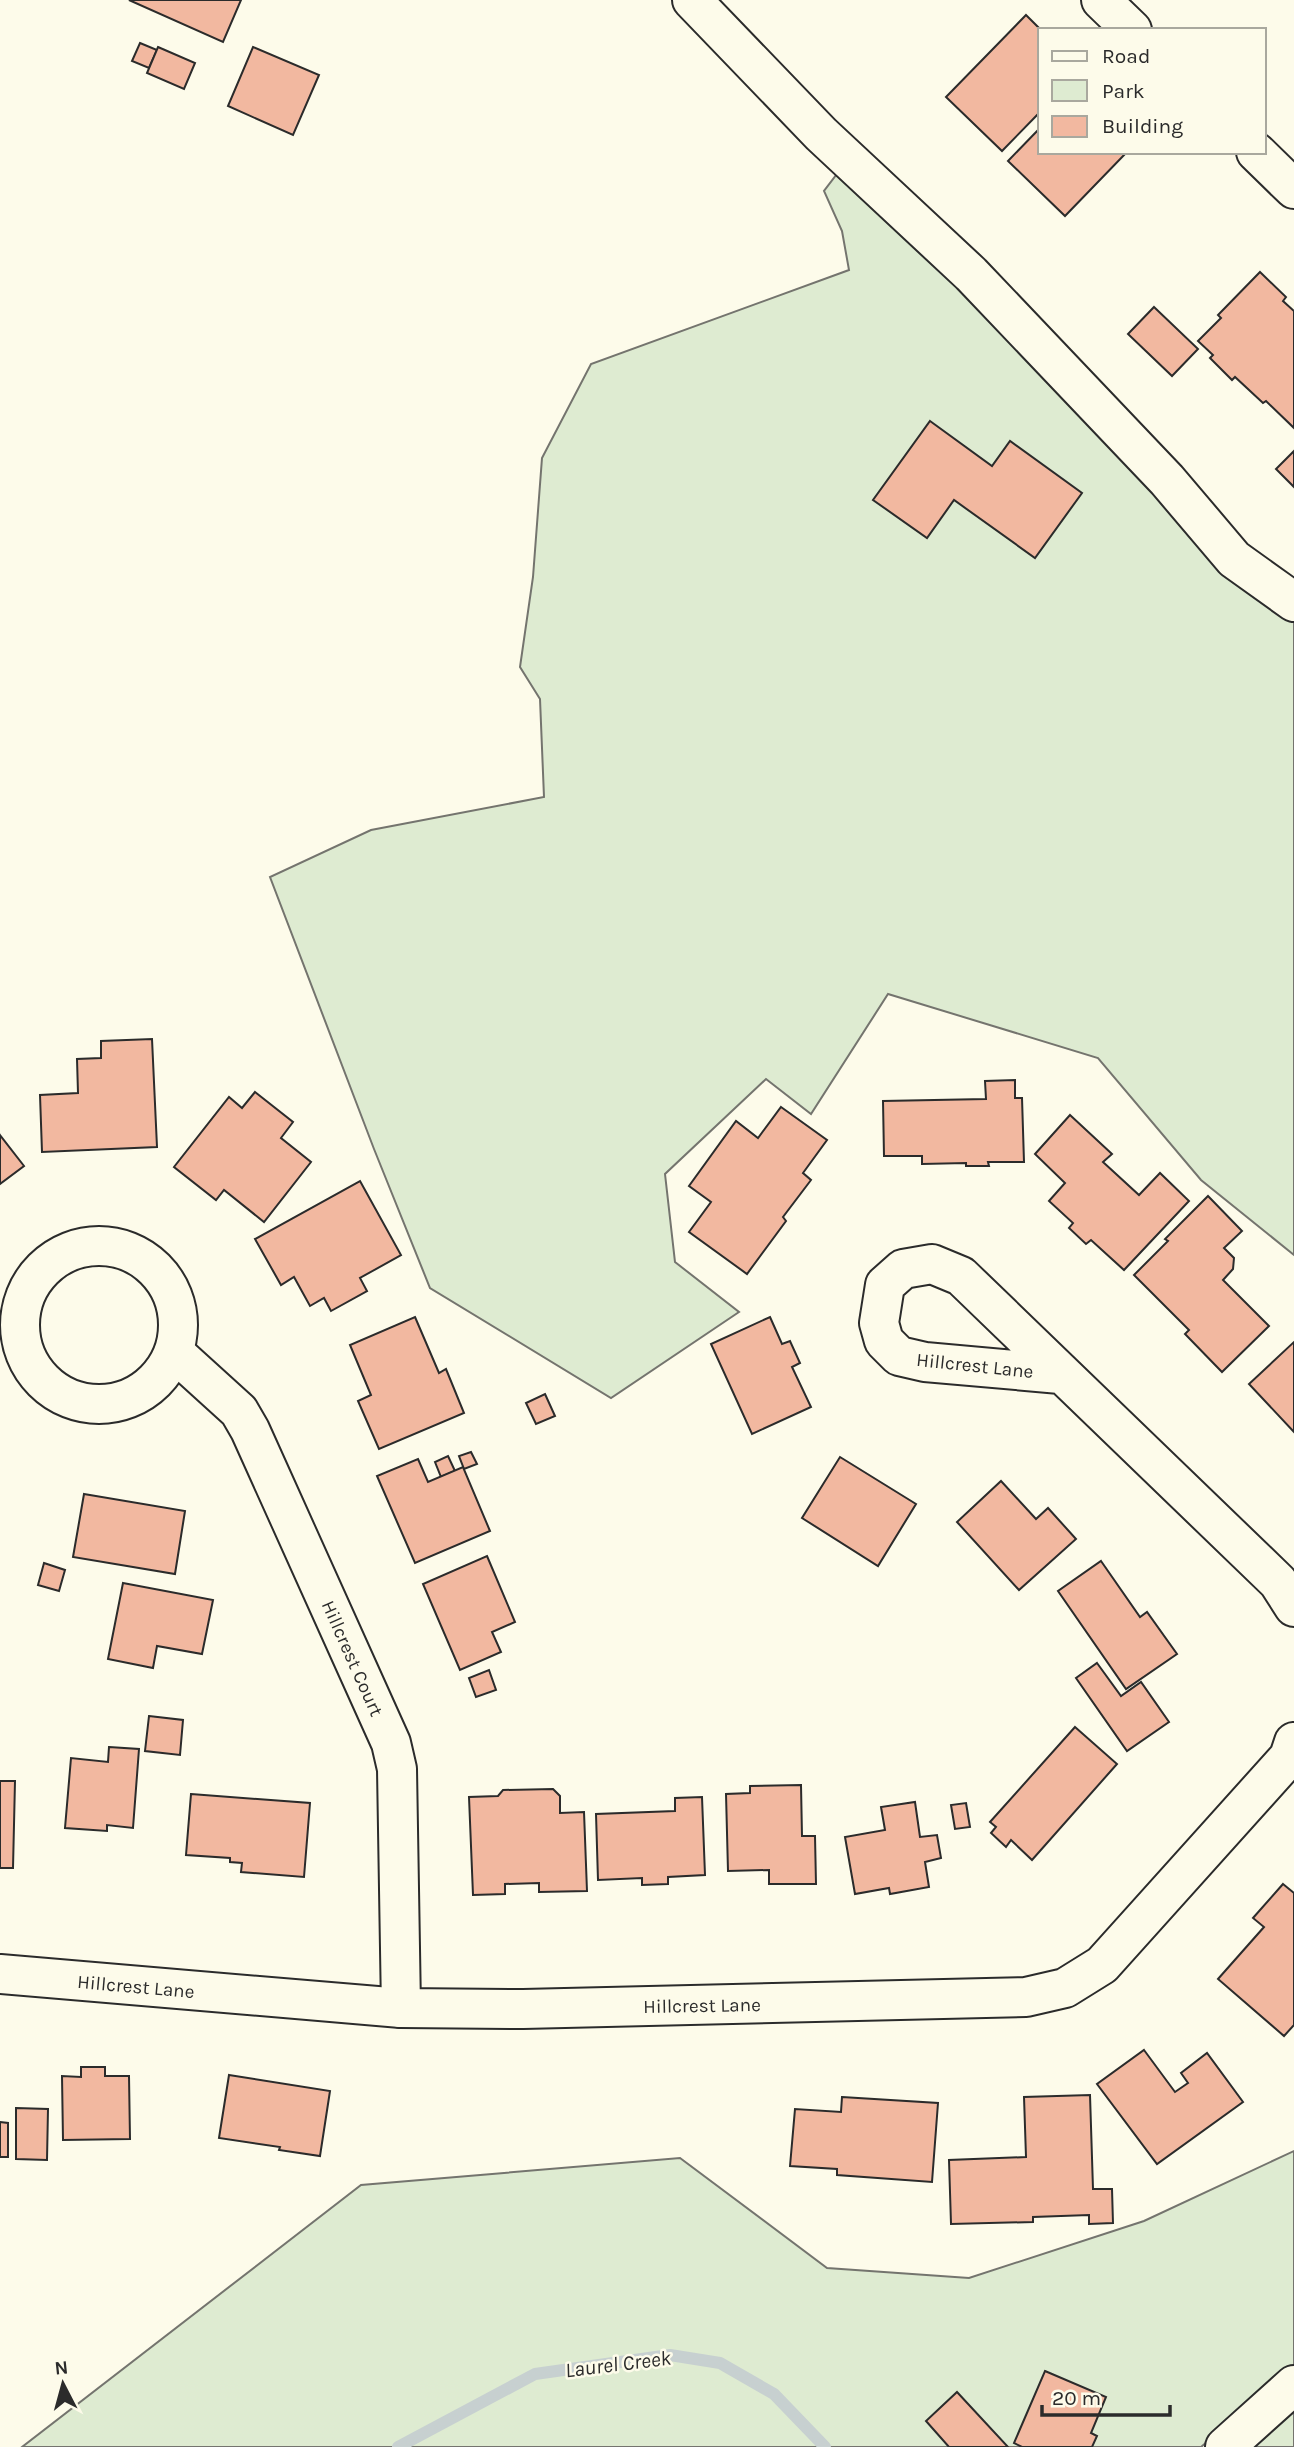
<svg xmlns="http://www.w3.org/2000/svg" width="1294" height="2447" viewBox="0 0 1294 2447" font-family="Karla,sans-serif">
<rect width="100%" height="100%" fill="#fdfbea"/>
<g fill="#deebd1" stroke="#74746e" stroke-width="2">
<polygon points="843,166 1294,614 1294,1255 1201,1180 1098,1058 888,994 811,1114 766,1079 665,1174 675,1262 739,1312 611,1398 430,1288 374,1149 270,877 371,830 544,797 540,699 520,667 533,577 542,458 591,364 849,270 842,231 824,191"/>
<polygon points="1294,2151 1294,2368 1201,2447 22,2447 361,2185 680,2158 827,2268 969,2278 1144,2221"/>
<polygon points="1294,2410 1294,2447 1246,2447"/>
</g>
<g fill="none" stroke-linecap="round" stroke-linejoin="round">
<polyline stroke="#c7d0d0" stroke-width="12" points="398,2447 535,2374 670,2355 720,2363 774,2394 825,2447"/>
</g>
<g fill="#f2b8a0" stroke="#2b2b2b" stroke-width="2">
<polygon points="129,0 241,0 223,42"/>
<polygon points="1026,15 1041,30 1040,112 1002,151 946,97"/>
<polygon points="140,43 157,50 149,68 132,61"/>
<polygon points="158,47 195,63 184,89 147,73"/>
<polygon points="253,47 319,75 293,135 228,106"/>
<polygon points="1040,128 1040,152 1127,152 1065,216 1008,161"/>
<polygon points="1260,272 1286,297 1283,301 1294,311 1294,428 1266,401 1263,403 1235,377 1232,380 1210,358 1213,355 1198,341 1221,318 1218,315"/>
<polygon points="1154,307 1198,349 1172,376 1128,334"/>
<polygon points="930,421 992,466 1010,441 1082,493 1035,558 954,500 927,538 873,500"/>
<polygon points="1294,451 1294,487 1276,469"/>
<polygon points="152,1039 157,1147 42,1152 40,1095 78,1093 77,1059 101,1058 101,1041"/>
<polygon points="1015,1080 1015,1098 1022,1098 1024,1162 988,1162 989,1166 966,1166 966,1163 922,1164 922,1156 884,1156 883,1101 986,1099 985,1081"/>
<polygon points="255,1092 293,1122 281,1138 311,1162 264,1222 224,1190 216,1200 174,1167 229,1097 242,1108"/>
<polygon points="781,1107 827,1140 803,1173 811,1180 783,1217 786,1221 747,1274 689,1232 711,1202 689,1186 736,1121 758,1138"/>
<polygon points="1070,1115 1112,1154 1103,1162 1139,1195 1160,1173 1189,1201 1124,1270 1091,1240 1086,1244 1069,1228 1073,1223 1049,1201 1065,1183 1035,1154"/>
<polygon points="0,1135 24,1166 0,1184"/>
<polygon points="360,1181 401,1255 360,1278 367,1291 331,1311 324,1298 310,1306 294,1277 281,1285 255,1239"/>
<polygon points="1208,1196 1242,1231 1224,1248 1234,1258 1233,1269 1223,1280 1269,1326 1222,1372 1185,1334 1189,1330 1134,1275 1168,1241 1165,1239"/>
<polygon points="415,1317 439,1373 446,1369 464,1413 379,1449 358,1401 371,1395 350,1345"/>
<polygon points="770,1317 782,1344 790,1341 800,1363 792,1367 811,1407 752,1434 711,1344"/>
<polygon points="1294,1342 1294,1432 1249,1384"/>
<polygon points="545,1394 555,1416 536,1424 526,1403"/>
<polygon points="471,1452 477,1464 464,1469 459,1456"/>
<polygon points="448,1456 455,1471 441,1477 435,1462"/>
<polygon points="840,1457 916,1504 878,1566 802,1518"/>
<polygon points="418,1459 428,1482 463,1467 490,1531 415,1563 377,1476"/>
<polygon points="1001,1481 1036,1519 1048,1508 1076,1539 1019,1590 957,1522"/>
<polygon points="84,1494 185,1511 175,1574 73,1557"/>
<polygon points="487,1556 515,1622 492,1632 501,1652 460,1670 423,1584"/>
<polygon points="1101,1561 1140,1617 1147,1612 1177,1654 1126,1689 1058,1591"/>
<polygon points="44,1563 65,1570 59,1591 38,1585"/>
<polygon points="123,1583 213,1600 202,1654 157,1646 153,1668 108,1659"/>
<polygon points="1097,1663 1121,1696 1141,1682 1169,1722 1127,1751 1076,1678"/>
<polygon points="489,1670 496,1690 476,1697 469,1678"/>
<polygon points="149,1716 183,1720 180,1755 145,1751"/>
<polygon points="1075,1727 1117,1764 1032,1860 1011,1840 1006,1847 991,1833 996,1827 990,1822"/>
<polygon points="109,1747 139,1749 133,1828 107,1825 107,1831 65,1828 71,1758 108,1762"/>
<polygon points="0,1781 15,1781 13,1868 0,1868"/>
<polygon points="801,1785 802,1836 815,1836 816,1884 769,1884 769,1870 728,1871 726,1794 750,1793 750,1786"/>
<polygon points="553,1789 560,1796 560,1813 584,1812 587,1891 539,1892 539,1883 505,1884 505,1894 473,1895 469,1797 498,1796 503,1790"/>
<polygon points="191,1794 310,1803 304,1877 241,1872 242,1863 230,1862 230,1858 186,1855"/>
<polygon points="702,1797 705,1875 668,1877 668,1884 642,1885 642,1878 598,1880 596,1814 675,1811 675,1798"/>
<polygon points="915,1802 920,1837 937,1835 941,1858 925,1862 929,1887 890,1894 889,1888 855,1894 845,1837 885,1830 881,1807"/>
<polygon points="966,1803 970,1827 955,1829 951,1805"/>
<polygon points="1283,1884 1294,1893 1294,2025 1284,2036 1218,1979 1264,1927 1253,1918"/>
<polygon points="1144,2050 1175,2092 1188,2083 1181,2073 1207,2053 1243,2102 1157,2164 1097,2084"/>
<polygon points="81,2067 105,2067 105,2076 129,2076 130,2139 63,2140 62,2076 81,2077"/>
<polygon points="229,2075 330,2091 320,2156 279,2150 280,2147 219,2138"/>
<polygon points="1090,2095 1093,2189 1112,2189 1113,2223 1089,2224 1089,2215 1033,2217 1033,2222 951,2224 949,2160 1026,2157 1024,2097"/>
<polygon points="842,2097 938,2103 932,2182 837,2175 837,2169 790,2166 795,2109 841,2112"/>
<polygon points="16,2108 48,2109 47,2160 16,2159"/>
<polygon points="0,2122 8,2123 8,2157 0,2157"/>
<polygon points="1045,2371 1106,2397 1091,2433 1097,2436 1092,2447 1022,2447 1014,2443"/>
<polygon points="957,2392 1008,2447 949,2447 926,2421"/>
</g>
<g fill="none" stroke-linecap="round" stroke-linejoin="round">
<g stroke="#2b2b2b" stroke-width="42">
<g id="minor">
<polyline points="692,0 821,134 971,274 1167,480 1234,559 1294,602"/>
<polyline points="1101,0 1132,30"/>
<polyline points="1256,152 1294,189"/>
<circle cx="99" cy="1325" r="79"/>
<polyline points="174,1352 239,1411 250,1430 391,1743 397,1769 401,2008"/>
<polyline points="1060,1374 925,1362 899,1356 884,1341 879,1323 885,1285 903,1269 932,1264 961,1276 1278,1582 1294,1607"/>
<polyline points="0,1974 401,2008 523,2009 1026,1997 1065,1988 1102,1965 1289,1757 1294,1742"/>
<polyline points="1225,2447 1294,2385"/>
</g>
</g>
<use href="#minor" stroke="#fdfbea" stroke-width="38"/>
</g>
<g text-anchor="middle" stroke-width="5" stroke-linejoin="round" paint-order="stroke">
<g font-size="19" fill="#2b2b2b" stroke="#fdfbea">
<text transform="translate(975 1365) rotate(6)" y="7">Hillcrest Lane</text>
<text transform="translate(353 1658) rotate(66)" y="7">Hillcrest Court</text>
<text transform="translate(136 1986) rotate(5)" y="7">Hillcrest Lane</text>
<text transform="translate(702 2005) rotate(-1)" y="7">Hillcrest Lane</text>
</g>
<g font-size="21" font-style="italic" fill="#2b2b2b" stroke="#fdfbea">
<text transform="translate(618 2364) rotate(-7)" y="7">Laurel Creek</text>
</g>
</g>
<rect x="1038" y="28" width="228" height="126" fill="#fdfbea" stroke="#a9a89e" stroke-width="2"/>
<rect x="1052" y="51" width="35" height="10" fill="#fdfbea" stroke="#a9a89e" stroke-width="2"/>
<text x="1102" y="63" font-size="21" fill="#2b2b2b">Road</text>
<rect x="1052" y="80" width="35" height="21" fill="#deebd1" stroke="#a9a89e" stroke-width="2"/>
<text x="1102" y="98" font-size="21" fill="#2b2b2b">Park</text>
<rect x="1052" y="116" width="35" height="21" fill="#f2b8a0" stroke="#a9a89e" stroke-width="2"/>
<text x="1102" y="133" font-size="21" fill="#2b2b2b">Building</text>
<g transform="translate(63 2384) rotate(354)" stroke="#fdfbea" stroke-width="5" paint-order="stroke">
<path d="M0-5L12 26L0 18L-12 26Z" fill="#2b2b2b"/>
<text y="-10" font-size="19" font-weight="bold" text-anchor="middle" fill="#2b2b2b">N</text>
</g>
<path d="M1042 2405v10h128v-10" fill="none" stroke="#2b2b2b" stroke-width="3.5"/>
<text x="1052" y="2405" font-size="21" fill="#2b2b2b" stroke="#fdfbea" stroke-width="5" paint-order="stroke">20 m</text>
</svg>
